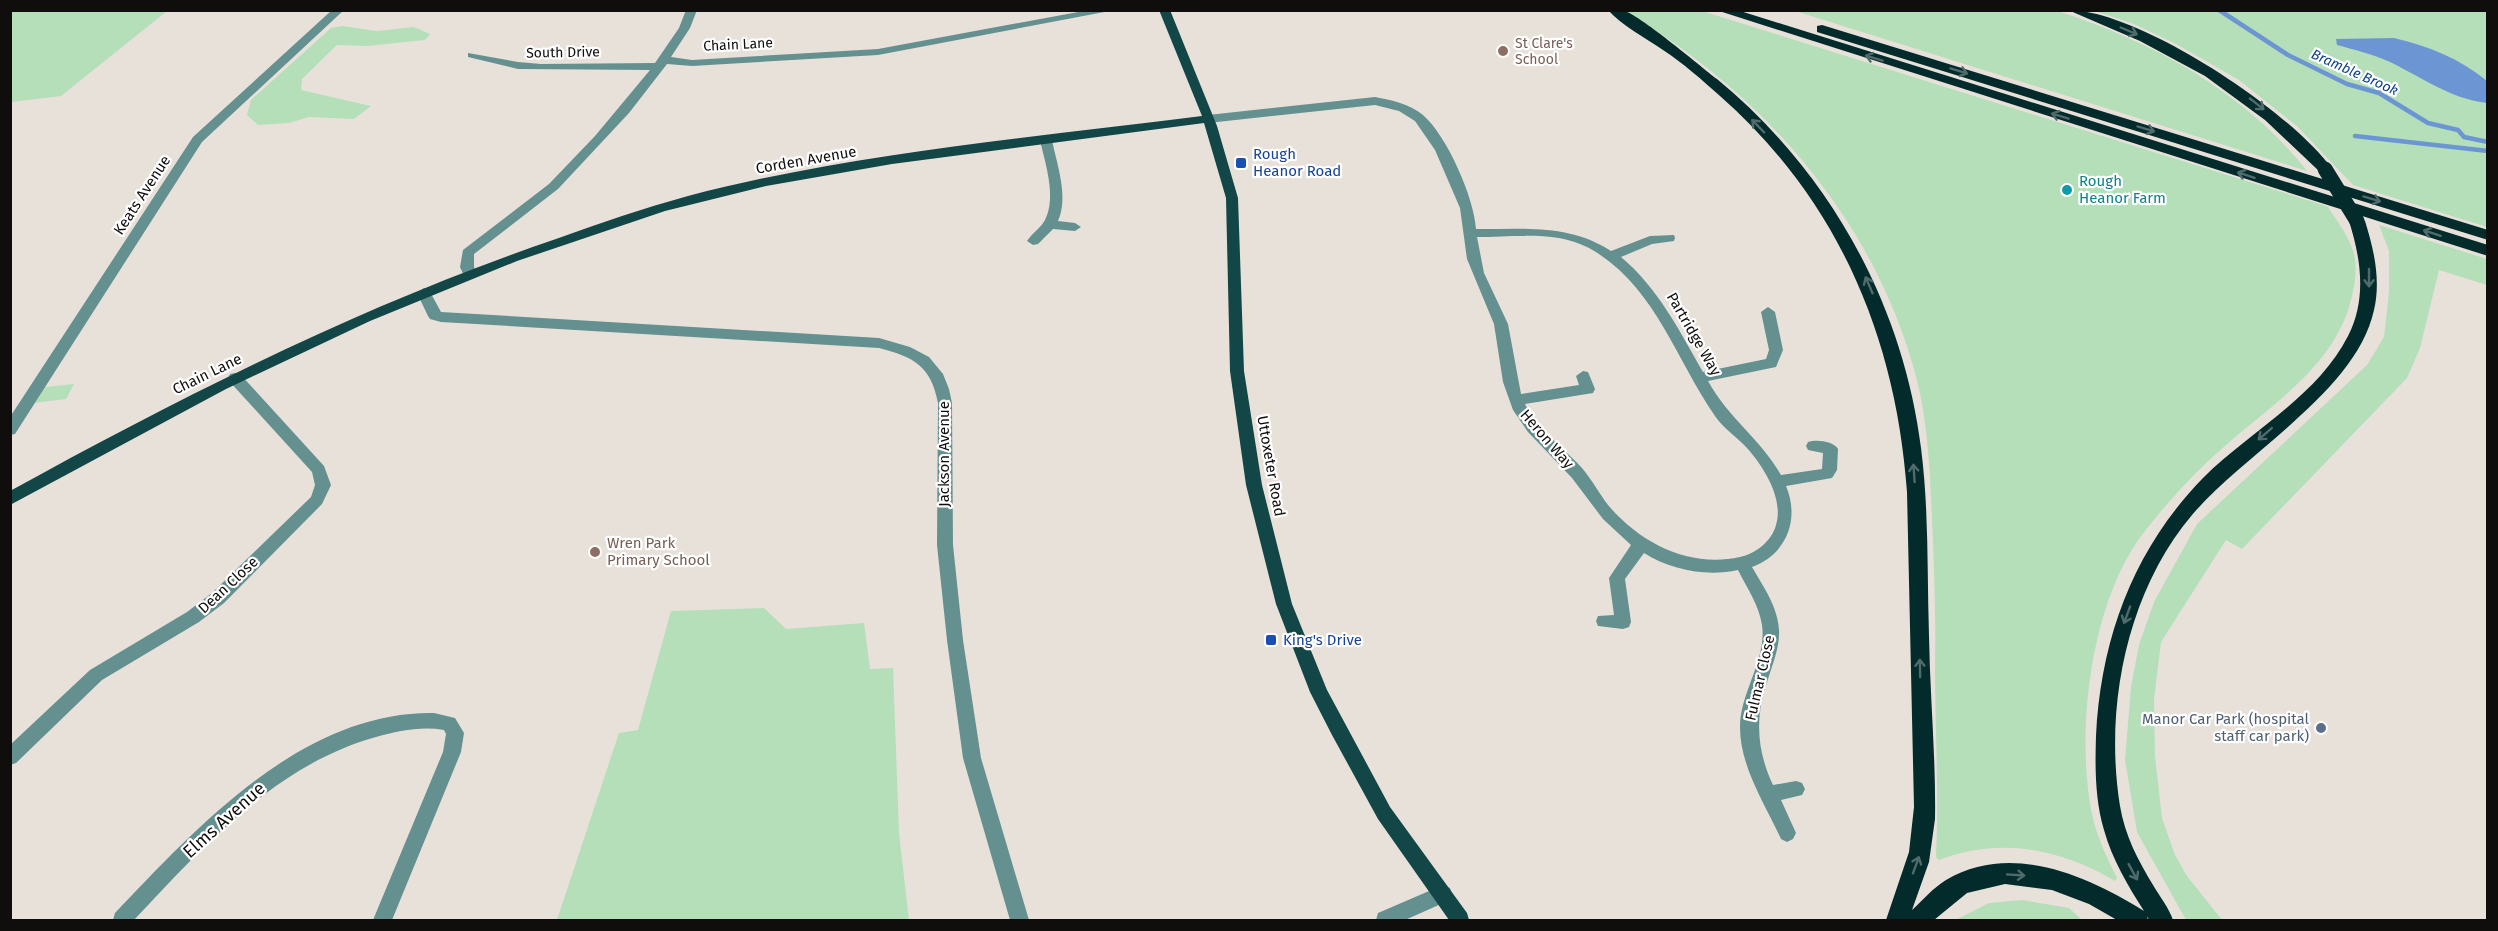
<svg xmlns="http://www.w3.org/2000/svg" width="2498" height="931" viewBox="0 0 2498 931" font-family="'Fira Sans',sans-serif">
<rect width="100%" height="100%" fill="#e8e1da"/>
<g fill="#b4dfb9">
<path d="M2054 10C2150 40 2244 91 2307 171L1795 11Z"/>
<polygon points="10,11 11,10 167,11 61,96 11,102"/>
<path d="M1625 11H1702L2323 205 2328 207C2337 221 2348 235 2353 251 2357 263 2356 278 2353 291 2340 362 2276 401 2226 445 2196 471 2169 500 2145 531 2091 598 2075 732 2092 814 2097 837 2107 858 2117 878L2115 881C2060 848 1999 837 1939 860L1936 857C1939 792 1935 729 1935 664 1936 616 1934 567 1932 519 1930 473 1928 425 1917 380 1876 221 1764 94 1625 11Z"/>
<polygon points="2095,11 2487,11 2487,227 2353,185 2298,127 2239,80 2176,44 2134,24"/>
<polygon points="342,26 377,31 414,27 430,34 425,40 367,46 337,45 302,79 301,90 371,106 354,119 309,117 289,123 258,125 247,115 251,100 331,28"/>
<polygon points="2379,225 2487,259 2487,285 2439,270 2420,348 2407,378 2242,549 2226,540 2161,642 2154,699 2155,756 2162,818 2175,855 2187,876 2222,920 2186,920 2137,832 2125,760 2131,687 2139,645 2154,602 2197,524 2367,365 2384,337 2389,292 2389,251"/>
<polygon points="74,384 66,399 34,403 45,387"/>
<polygon points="764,608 786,629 864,623 870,669 893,668 899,833 909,920 557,920 619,733 638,730 671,611"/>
<polygon points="2022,900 2069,908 2082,920 1955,920 1989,903"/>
</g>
<path fill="#6c95d4" d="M2394 38C2428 46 2461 59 2487 81V103C2451 99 2423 78 2390 62 2373 54 2355 50 2337 45L2336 39Z"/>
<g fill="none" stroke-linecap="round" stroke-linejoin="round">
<g stroke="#6c95d4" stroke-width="4.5">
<polyline points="2219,10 2288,55 2347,84 2379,93 2428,123 2458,130 2464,137 2488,142"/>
<polyline points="2355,136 2488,151"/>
</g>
<g fill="#659090" fill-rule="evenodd">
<polygon points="332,10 344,10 202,142 15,434 10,435 10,417 193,137"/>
<polygon points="686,10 697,10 690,28 671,57 692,60 878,49 1089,10 1115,10 878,55 692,66 667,64 629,113 558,189 474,254 474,267 477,275 475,278 465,278 460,267 463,250 549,184 595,136 650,70 518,69 468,57 468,53 518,62 541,64 655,63 679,28"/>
<path d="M1375 97C1391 100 1410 104 1423 115 1447 136 1474 197 1476 229 1524 229 1570 224 1611 251L1650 236 1674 235 1675 238 1674 241 1652 244 1621 257C1658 288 1679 330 1703 372L1766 359 1769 350 1761 312 1768 307 1775 312 1783 350 1776 367 1708 381C1729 419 1760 438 1781 475L1822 469 1823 453 1808 450 1806 446 1808 442C1816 439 1834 441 1838 449L1837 470 1832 478 1786 486C1800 519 1787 554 1752 567 1763 586 1778 607 1779 630 1780 646 1773 663 1768 679 1755 716 1756 749 1773 785L1796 781 1802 783 1805 789 1802 795 1781 800 1796 833 1793 839 1787 842 1781 839C1765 804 1740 767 1740 727 1740 692 1767 660 1762 625 1759 605 1747 588 1738 570 1707 577 1671 570 1644 553L1625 579 1631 622 1629 627 1623 629 1598 626 1596 621 1598 616 1614 615 1609 578 1631 545 1603 519 1572 478 1528 432 1513 410 1503 382 1494 324 1467 259 1460 208 1435 150 1415 121 1399 111 1375 105 1208 123 1202 119 1208 115ZM1477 237C1513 237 1556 230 1589 248 1654 284 1675 358 1715 416 1724 429 1737 437 1747 448 1764 467 1784 499 1776 525 1772 541 1755 554 1740 557 1690 568 1641 544 1608 505 1599 493 1592 480 1582 468 1563 447 1537 430 1525 404L1593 393 1595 389 1588 372 1583 371 1576 376 1579 385 1521 394 1508 324 1484 273Z"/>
<path d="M1046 136 1052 140C1057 165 1069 197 1058 221L1075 223 1081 227 1075 231 1053 229 1038 244 1033 245 1027 241C1032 233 1041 228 1045 220 1057 197 1045 163 1040 140Z"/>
<path d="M424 288 429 290 441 312 879 338 910 347 929 357 943 374 949 389 952 403 953 545 963 640 981 758 1029 920H1010L963 758 947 640 937 545 938 403C931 366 914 357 879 348L441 322 430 319 428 316 417 293Z"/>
<polygon points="235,373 240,374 324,466 331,485 322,504 224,603 199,622 102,680 16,763 10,765 10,745 90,670 187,612 212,593 311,497 315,485 312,472 230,382 228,378 230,374"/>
<path d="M434 713 455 718 464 733 461 752 392 920H373L443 752 446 734 444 730C421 726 398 731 376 737 275 765 203 847 134 920H113L115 913C198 826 303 711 434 713Z"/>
<polygon points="1443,885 1450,888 1452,894 1450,900 1405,920 1376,920 1378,913"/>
</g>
<path fill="#124647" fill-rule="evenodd" d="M1159 10H1170L1217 126 1238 198 1244 371 1262 485 1292 604 1327 690 1390 807 1467 913 1469 920H1449L1378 819 1332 735 1310 692 1276 604 1246 485 1230 371 1226 198 1204 123 892 164 766 186 665 211 517 261 370 321 226 389 10 505V491C186 394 365 304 556 239 600 223 644 208 688 196 856 152 1030 138 1202 116Z"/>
<g fill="#042b2c" fill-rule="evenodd">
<path d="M1608 10C1612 10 1618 10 1622 10 1639 14 1700 66 1717 79 1829 171 1903 304 1921 448 1929 510 1927 573 1929 636 1930 697 1936 758 1935 819L1929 862 1912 910C1923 900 1933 888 1946 880 2011 842 2086 875 2144 911 2128 886 2112 859 2104 830 2095 800 2095 767 2096 736 2101 637 2134 549 2203 478 2250 431 2317 397 2348 336 2367 299 2361 259 2349 221L2357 216 2365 221C2374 250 2381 280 2374 310 2356 392 2245 452 2192 515 2127 592 2104 707 2120 806 2125 836 2138 860 2153 885 2160 897 2169 908 2173 920H2149L2147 916 2148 920H2117L2089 904 2052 890 2005 884 1967 893 1934 920H1886L1909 852 1914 807 1907 492C1896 337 1838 200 1720 96 1702 80 1683 63 1663 50 1646 38 1622 26 1608 10Z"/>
<polygon points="1716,10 1737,10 2488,245 2488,256"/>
<path d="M2068 10C2139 10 2291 111 2332 169L2325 174 2320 172 2265 120 2205 76 2140 41Z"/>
<polygon points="1822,25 2488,230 2488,240 1817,32 1817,26"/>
</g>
<polyline stroke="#042b2c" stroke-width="15" points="2325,169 2357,221"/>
</g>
<defs><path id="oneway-shaft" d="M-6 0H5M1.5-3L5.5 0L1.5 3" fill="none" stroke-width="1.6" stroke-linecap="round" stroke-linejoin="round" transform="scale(1.5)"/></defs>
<g stroke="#4f6b6b">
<use href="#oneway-shaft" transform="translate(2129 31) rotate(23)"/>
<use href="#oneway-shaft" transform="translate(1874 58) rotate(-163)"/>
<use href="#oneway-shaft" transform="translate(1959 71) rotate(17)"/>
<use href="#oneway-shaft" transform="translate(2257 104) rotate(38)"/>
<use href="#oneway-shaft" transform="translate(2060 116) rotate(-163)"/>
<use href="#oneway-shaft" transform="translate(1758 126) rotate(-134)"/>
<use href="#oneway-shaft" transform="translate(2146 129) rotate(17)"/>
<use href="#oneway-shaft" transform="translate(2246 175) rotate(-162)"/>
<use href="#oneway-shaft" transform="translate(2372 199) rotate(17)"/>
<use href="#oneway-shaft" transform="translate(2432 233) rotate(-162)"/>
<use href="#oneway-shaft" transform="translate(2369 278) rotate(90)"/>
<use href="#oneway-shaft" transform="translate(1869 285) rotate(-113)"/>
<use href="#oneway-shaft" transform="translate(2265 434) rotate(139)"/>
<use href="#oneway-shaft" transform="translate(1914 473) rotate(-94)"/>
<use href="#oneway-shaft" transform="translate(2127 615) rotate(110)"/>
<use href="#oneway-shaft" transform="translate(1920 668) rotate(-91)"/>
<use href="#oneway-shaft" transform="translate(1916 865) rotate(-70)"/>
<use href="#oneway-shaft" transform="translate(2133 872) rotate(61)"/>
<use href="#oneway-shaft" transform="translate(2016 875) rotate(4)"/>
</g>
<g fill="#8d6e63" stroke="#fff" stroke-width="2">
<circle cx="1503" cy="51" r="6"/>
<circle cx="595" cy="552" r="6"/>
</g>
<g fill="#1a4fb4" stroke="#fff" stroke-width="2">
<rect x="1235" y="157" width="12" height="12" rx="3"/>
<rect x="1265" y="634" width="12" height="12" rx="3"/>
</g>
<circle fill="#0f9aa8" stroke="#fff" stroke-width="2" cx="2067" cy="190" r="6"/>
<circle fill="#5c6f8a" stroke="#fff" stroke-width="2" cx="2321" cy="728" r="6"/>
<g text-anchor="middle" stroke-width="4.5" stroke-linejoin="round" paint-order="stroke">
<g font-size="14" fill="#785e54" stroke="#fff" text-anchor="start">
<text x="1515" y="48">St Clare's<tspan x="1515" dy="16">School</tspan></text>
</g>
<g font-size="14" fill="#100e0c" stroke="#fff">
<text transform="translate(738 44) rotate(-3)" y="5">Chain Lane</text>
<text transform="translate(563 52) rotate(-1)" y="5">South Drive</text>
</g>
<g font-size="14" font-style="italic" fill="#0c418b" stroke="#fff">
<text transform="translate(2355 72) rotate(24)" y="5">Bramble Brook</text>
</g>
<g font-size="15" fill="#164399" stroke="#fff" text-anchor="start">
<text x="1253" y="159">Rough<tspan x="1253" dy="17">Heanor Road</tspan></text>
<text x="1283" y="645">King's Drive</text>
</g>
<g font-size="15" fill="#100e0c" stroke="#fff">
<text transform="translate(806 160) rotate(-10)" y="5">Corden Avenue</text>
<text transform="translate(142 195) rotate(-57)" y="5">Keats Avenue</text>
<text transform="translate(1694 334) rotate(60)" y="5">Partridge Way</text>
<text transform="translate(207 374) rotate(-26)" y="5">Chain Lane</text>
<text transform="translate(1547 439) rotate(49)" y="5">Heron Way</text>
<text transform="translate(944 454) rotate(-90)" y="5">Jackson Avenue</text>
<text transform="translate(1271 466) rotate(80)" y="5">Uttoxeter Road</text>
<text transform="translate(228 585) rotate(-43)" y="5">Dean Close</text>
<text transform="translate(1760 678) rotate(-77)" y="5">Fulmar Close</text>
</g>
<g font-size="15" fill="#0d838f" stroke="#fff" text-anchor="start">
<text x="2079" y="186">Rough<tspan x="2079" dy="17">Heanor Farm</tspan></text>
</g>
<g font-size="15" fill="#785e54" stroke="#fff" text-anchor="start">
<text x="607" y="548">Wren Park<tspan x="607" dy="17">Primary School</tspan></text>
</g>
<g font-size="15" fill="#4e5e75" stroke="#fff" text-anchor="end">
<text x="2309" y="724">Manor Car Park (hospital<tspan x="2309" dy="17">staff car park)</tspan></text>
</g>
<g font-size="18" fill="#100e0c" stroke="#fff">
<text transform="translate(224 820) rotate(-42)" y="6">Elms Avenue</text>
</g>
</g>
<rect width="2498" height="931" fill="none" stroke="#100e0c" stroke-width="24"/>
</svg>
